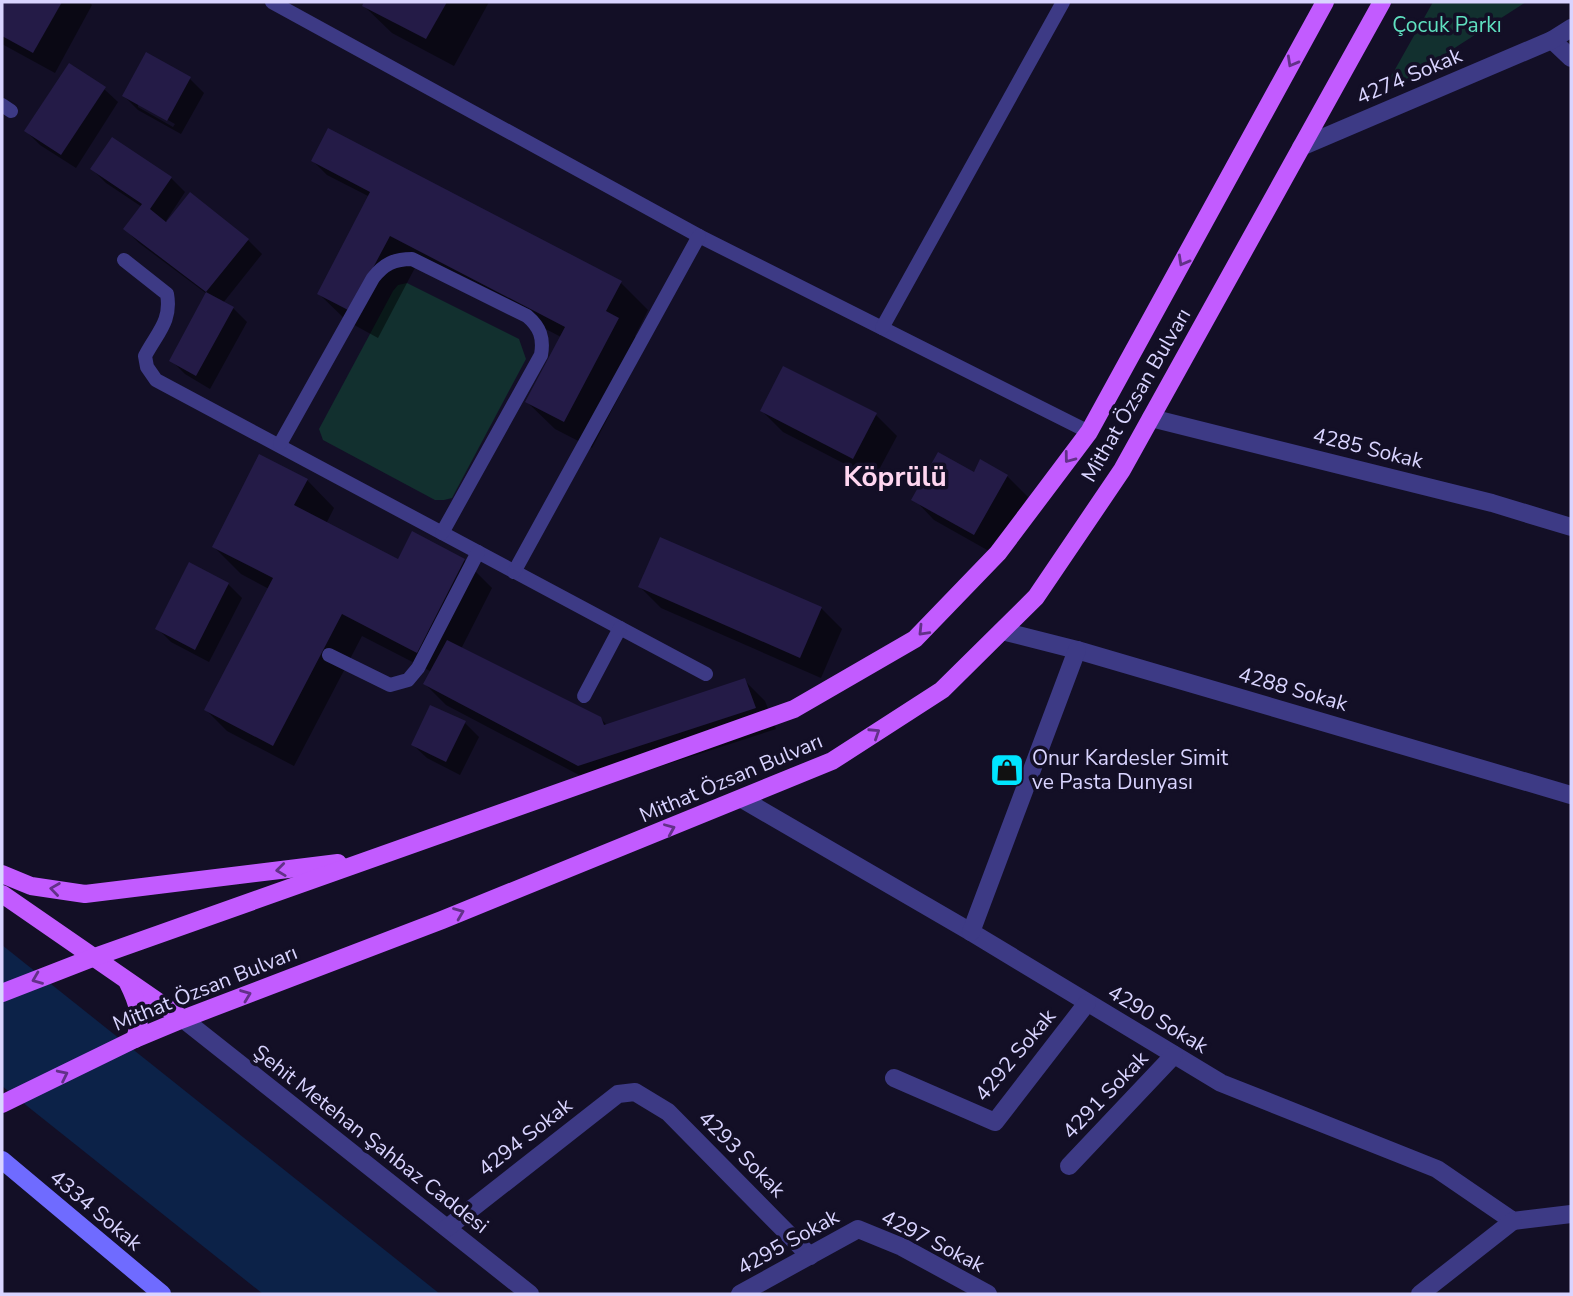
<svg xmlns="http://www.w3.org/2000/svg" width="1573" height="1296" viewBox="0 0 1573 1296" font-family="'Nunito Sans',sans-serif">
<rect width="100%" height="100%" fill="#130f26"/>
<g fill="#12302f">
<polygon points="1433,2 1526,2 1380,96"/>
<polygon points="407,283 519,339 526,359 452,498 444,500 435,500 323,440 319,429 393,291 398,285"/>
</g>
<polygon fill="#0c2248" points="2,945 440,1294 263,1294 2,1086"/>
<g fill="#0007" fill-rule="evenodd">
<polygon points="2,2 89,2 92,5 55,73 2,44"/>
<polygon points="366,2 489,2 454,66 392,33 364,6"/>
<path d="M147 55 190 79 204 93 181 134 138 110 124 96ZM138 103 175 124 173 127 138 107Z"/>
<polygon points="104,89 118,102 76,168 40,145 26,131"/>
<polygon points="313,161 621,283 648,310 635,336 645,347 592,448 555,429 527,402 561,337 418,262 378,338 347,321 319,294 370,197 327,175"/>
<polygon points="92,169 171,178 185,192 166,221 248,240 262,254 223,303 233,308 247,322 210,389 185,374 171,360 207,294 139,243 125,229 142,207 106,183"/>
<polygon points="762,411 876,415 897,436 874,479 783,432"/>
<polygon points="974,474 1007,476 1028,497 996,555 934,520 914,499"/>
<polygon points="307,480 334,508 326,524 398,561 464,560 492,588 461,649 600,718 608,726 744,680 765,701 776,729 600,786 446,705 425,684 432,672 362,636 294,766 227,731 206,710 269,589 241,574 214,547"/>
<polygon points="190,564 228,584 242,598 209,662 171,642 157,628"/>
<polygon points="640,587 821,608 842,629 821,678 661,608"/>
<polygon points="465,723 479,737 460,775 427,758 413,745"/>
</g>
<g fill="#241b47">
<polygon points="2,2 62,2 33,53 2,36"/>
<polygon points="364,2 447,2 426,39 362,6"/>
<polygon points="146,52 191,77 167,121 122,96"/>
<polygon points="69,63 106,87 61,155 24,131"/>
<polygon points="328,128 622,281 606,311 619,318 564,422 525,402 565,327 390,236 350,311 317,294 370,192 311,161"/>
<polygon points="112,137 172,177 150,209 166,222 190,192 249,239 206,292 234,307 196,376 169,361 206,292 123,229 142,204 90,169"/>
<polygon points="783,366 877,413 853,459 760,411"/>
<polygon points="938,452 974,472 980,459 1008,475 974,535 911,500"/>
<polygon points="259,454 308,479 294,505 398,559 412,531 465,559 417,653 342,614 273,746 204,710 273,578 212,547"/>
<polygon points="660,537 822,607 800,658 638,587"/>
<polygon points="189,562 229,583 195,650 155,629"/>
<polygon points="447,640 601,717 604,725 745,678 756,708 578,766 423,684"/>
<polygon points="430,705 466,721 446,762 411,745"/>
</g>
<g fill="none" stroke-linecap="round" stroke-linejoin="round">
<g stroke="#3d3a85" stroke-width="14">
<polyline points="272,2 699,236 1089,432"/>
<polyline points="2,105 11,111"/>
<path d="M124 260 167 294C172 321 157 333 145 356L147 367 156 380 706 674"/>
<polyline points="882,328 1063,2"/>
<path d="M280 444 373 278C384 264 394 259 412 259L527 316C540 327 544 338 541 355L442 533"/>
<polyline points="514,572 699,236"/>
<polyline points="329,655 390,685 408,680 418,668 478,552"/>
<polyline points="584,696 620,628"/>
</g>
<g stroke="#3d3a85" stroke-width="18">
<polyline points="1552,40 1571,58"/>
<polyline points="1301,147 1552,40 1571,28"/>
<polyline points="1151,418 1492,503 1571,527"/>
<polyline points="1002,631 1077,650 1571,795"/>
<polyline points="742,799 971,932 1221,1083 1437,1169 1513,1221 1571,1214"/>
<polyline points="971,932 1077,650"/>
<polyline points="183,1019 530,1294"/>
<polyline points="894,1078 995,1122 1087,1003"/>
<polyline points="1069,1166 1174,1055"/>
<polyline points="447,1228 618,1094 635,1092 668,1112 810,1256"/>
<polyline points="740,1294 858,1229 902,1247 988,1294"/>
<polyline points="1420,1294 1513,1221"/>
</g>
<polyline stroke="#6f6bff" stroke-width="18" points="2,1160 162,1294"/>
<g stroke="#c25bff" stroke-width="18">
<polyline points="2,874 31,886 85,894 338,863"/>
<polyline points="2,894 183,1019"/>
<path d="M128 983C138 1003 143 1018 135 1039"/>
<polyline points="2,993 92,958 794,709 915,639 998,553 1089,432 1325,2"/>
<polyline points="2,1104 135,1039 183,1019 442,920 832,761 942,690 1036,597 1122,470 1382,2"/>
</g>
</g>
<defs><path id="oneway-chevron" d="M-2-3.5L2.5 0L-2 3.5" fill="none" stroke-width="1.6" stroke-linecap="round" stroke-linejoin="round" transform="scale(1.75)"/></defs>
<g stroke="#623188">
<use href="#oneway-chevron" transform="translate(1292 62) rotate(119)"/>
<use href="#oneway-chevron" transform="translate(1183 261) rotate(119)"/>
<use href="#oneway-chevron" transform="translate(1069 458) rotate(127)"/>
<use href="#oneway-chevron" transform="translate(923 631) rotate(134)"/>
<use href="#oneway-chevron" transform="translate(875 733) rotate(-33)"/>
<use href="#oneway-chevron" transform="translate(670 829) rotate(-23)"/>
<use href="#oneway-chevron" transform="translate(281 870) rotate(173)"/>
<use href="#oneway-chevron" transform="translate(55 889) rotate(-172)"/>
<use href="#oneway-chevron" transform="translate(459 913) rotate(-22)"/>
<use href="#oneway-chevron" transform="translate(37 979) rotate(158)"/>
<use href="#oneway-chevron" transform="translate(246 995) rotate(-21)"/>
<use href="#oneway-chevron" transform="translate(63 1075) rotate(-26)"/>
</g>
<defs>
<g id="shop-square" transform="scale(1.75)"><rect x="-9" y="-9" width="18" height="18" rx="4" fill="#00e5ff" stroke="#130f26"/><path d="M-5-2.5h2.3a2.7 3.5 0 0 1 5.4 0H5L5.5 6h-11ZM-1.5-2.5h3a1.5 2.3 0 0 0-3 0Z" fill="#111"/></g>
</defs>
<g fill-rule="evenodd">
<use href="#shop-square" x="1007" y="770"/>
</g>
<g text-anchor="middle" stroke-width="7" stroke-linejoin="round" paint-order="stroke">
<g font-size="21" fill="#5fe0c0" stroke="#130f26">
<text x="1447" y="32">Çocuk Parkı</text>
</g>
<g font-size="21" fill="#d9d4ff" stroke="#130f26">
<text transform="translate(1409 76) rotate(-23)" y="7">4274 Sokak</text>
<text transform="translate(1136 395) rotate(-60)" y="7">Mithat Özsan Bulvarı</text>
<text transform="translate(1368 448) rotate(14)" y="7">4285 Sokak</text>
<text transform="translate(1293 689) rotate(16)" y="7">4288 Sokak</text>
<text transform="translate(731 778) rotate(-23)" y="7">Mithat Özsan Bulvarı</text>
<text transform="translate(205 988) rotate(-22)" y="7">Mithat Özsan Bulvarı</text>
<text transform="translate(1158 1019) rotate(31)" y="7">4290 Sokak</text>
<text transform="translate(1015 1055) rotate(-50)" y="7">4292 Sokak</text>
<text transform="translate(1105 1095) rotate(-46)" y="7">4291 Sokak</text>
<text transform="translate(525 1137) rotate(-38)" y="7">4294 Sokak</text>
<text transform="translate(371 1139) rotate(38)" y="7">Şehit Metehan Şahbaz Caddesi</text>
<text transform="translate(742 1154) rotate(45)" y="7">4293 Sokak</text>
<text transform="translate(96 1210) rotate(40)" y="7">4334 Sokak</text>
<text transform="translate(933 1241) rotate(27)" y="7">4297 Sokak</text>
<text transform="translate(788 1242) rotate(-29)" y="7">4295 Sokak</text>
</g>
<g font-size="21" fill="#d9d4ff" stroke="#130f26" text-anchor="start">
<text x="1032" y="765">Onur Kardesler Simit<tspan x="1032" dy="24">ve Pasta Dunyası</tspan></text>
</g>
<g font-size="28" font-weight="bold" fill="#ffd6f0" stroke="#130f26">
<text x="895" y="486">Köprülü</text>
</g>
</g>
<rect width="1573" height="1296" fill="none" stroke="#d9d4ff" stroke-width="7"/>
</svg>
